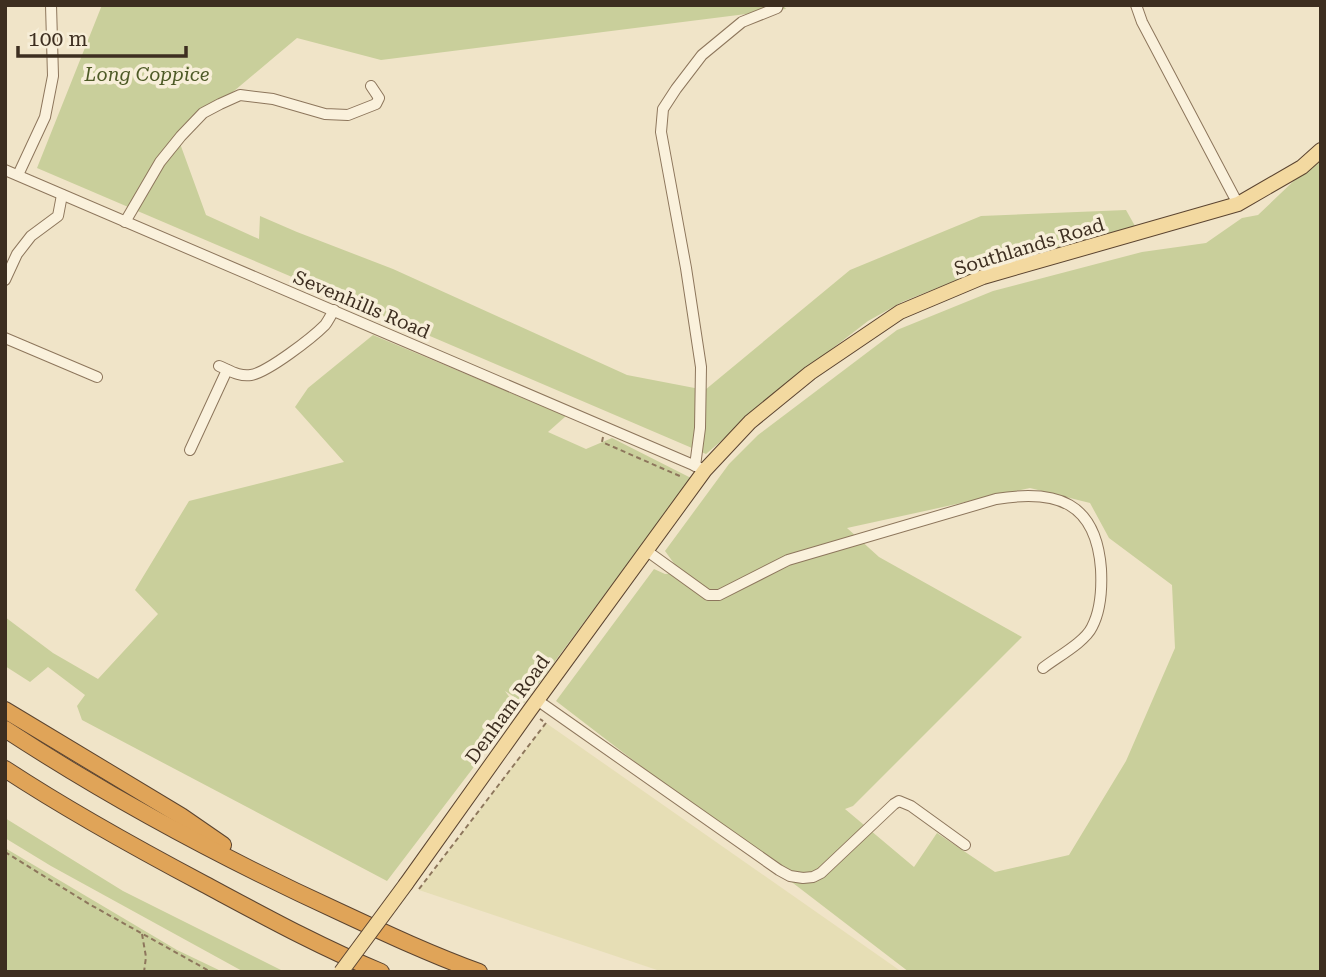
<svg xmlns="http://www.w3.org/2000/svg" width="1326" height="977" viewBox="0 0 1326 977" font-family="'Roboto Serif',serif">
<rect width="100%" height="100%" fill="#f0e4c8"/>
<polygon fill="#e6deb5" points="546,723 902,972 663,972 419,890"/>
<g fill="#c9cf9b" fill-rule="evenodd">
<polygon points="102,5 783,5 786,9 381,60 297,38 178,138 206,215 259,239 260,216 297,232 393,269 627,375 705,390 850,270 981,216 1126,210 1135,226 994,265 902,302 868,321 798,375 706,454 37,168"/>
<path d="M1321 155V972H909L556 701 654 569 665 574 681 573 665 551 729 464 758 435 897 330 993 291 1142 252 1206 243 1242 218 1258 215ZM1030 488 1090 503 1109 538 1172 585 1175 648 1126 761 1069 855 995 872 937 833 914 867 845 809 853 806 1022 637 879 557 847 528Z"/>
<polygon points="373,335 566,416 548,432 586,449 612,438 691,478 524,703 505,691 518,709 387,881 82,720 77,706 85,695 48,667 30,682 5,666 5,617 53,653 98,679 158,614 135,590 189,501 344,462 295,407 308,388"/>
<polygon points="5,818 123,891 285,972 244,972 51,866 5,838"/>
<polygon points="5,848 177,950 223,972 5,972"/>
</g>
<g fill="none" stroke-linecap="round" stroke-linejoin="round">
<g stroke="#8d765c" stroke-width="12">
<g id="minor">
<polyline points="1136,5 1142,22 1238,204"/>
<polyline points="5,170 705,470"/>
<polyline points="18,175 45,117 53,76 51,5"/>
<polyline points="125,222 160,162 181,136 203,113 220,104 240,95 273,99 325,114 348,115 376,104 379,98 371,86"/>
<polyline points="5,280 17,254 31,236 58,216 62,195"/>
<polyline points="5,338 97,377"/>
<path d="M219 366C229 370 239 377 251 375 268 372 312 338 325 325 328 321 331 315 334 310"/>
<polyline points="190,450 227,370"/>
<polyline points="695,466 700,428 701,367 686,268 661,132 663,109 676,89 702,55 742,22 777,8 778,5"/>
<path d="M647 551 708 595H719L788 560 996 499C1057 489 1096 502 1101 569 1102 588 1101 610 1092 627 1085 642 1057 657 1043 668"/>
<polyline points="537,700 779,870 790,876 803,878 813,877 821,873 894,804 899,801 911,806 965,845"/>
</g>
</g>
<g stroke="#5b4430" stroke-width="16">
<polyline id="major" points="406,884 530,710 705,470 750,422 810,373 900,312 983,277 1238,204 1302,167 1321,150"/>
</g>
<g stroke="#5b4430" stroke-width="18">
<g id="highway">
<polyline points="5,710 181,816 223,845"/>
<path d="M5 729C112 799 226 860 342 913 387 934 432 955 479 972"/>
<path d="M5 769C69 811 136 848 204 884 262 915 320 947 381 972"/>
</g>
</g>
<g stroke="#8d765c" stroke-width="2" stroke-dasharray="5 3.5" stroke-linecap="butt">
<polyline points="603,437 602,442 682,477"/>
<polyline points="5,852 89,904 211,972"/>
<polyline points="419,889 546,723 540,719"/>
<polyline points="142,934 146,957 144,972"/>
</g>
<use href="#minor" stroke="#faf1dc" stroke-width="10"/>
<use href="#major" stroke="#f3d9a0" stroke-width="14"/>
<use href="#highway" stroke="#e0a458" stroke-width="16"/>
<g stroke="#5b4430" stroke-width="16" stroke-linecap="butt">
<polyline id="major-bridge" points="341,972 406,884"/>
</g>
<use href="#major-bridge" stroke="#f3d9a0" stroke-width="14"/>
</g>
<g text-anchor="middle" stroke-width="7" stroke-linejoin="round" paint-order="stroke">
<g font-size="19" font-style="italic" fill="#4d5a26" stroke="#f7eed8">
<text x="147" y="81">Long Coppice</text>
</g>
<g font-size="19" fill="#3d2e20" stroke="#f7eed8">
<text transform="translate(1029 246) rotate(-17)" y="7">Southlands Road</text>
<text transform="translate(362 304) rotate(23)" y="7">Sevenhills Road</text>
<text transform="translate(507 709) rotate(-54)" y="7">Denham Road</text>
</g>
</g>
<rect width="1326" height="977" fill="none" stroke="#3d2e20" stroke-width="14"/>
<path d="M18 46v10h168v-10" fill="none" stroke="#3d2e20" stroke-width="3.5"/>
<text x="28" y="46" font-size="21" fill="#3d2e20" stroke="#f7eed8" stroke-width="5" paint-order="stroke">100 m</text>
</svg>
